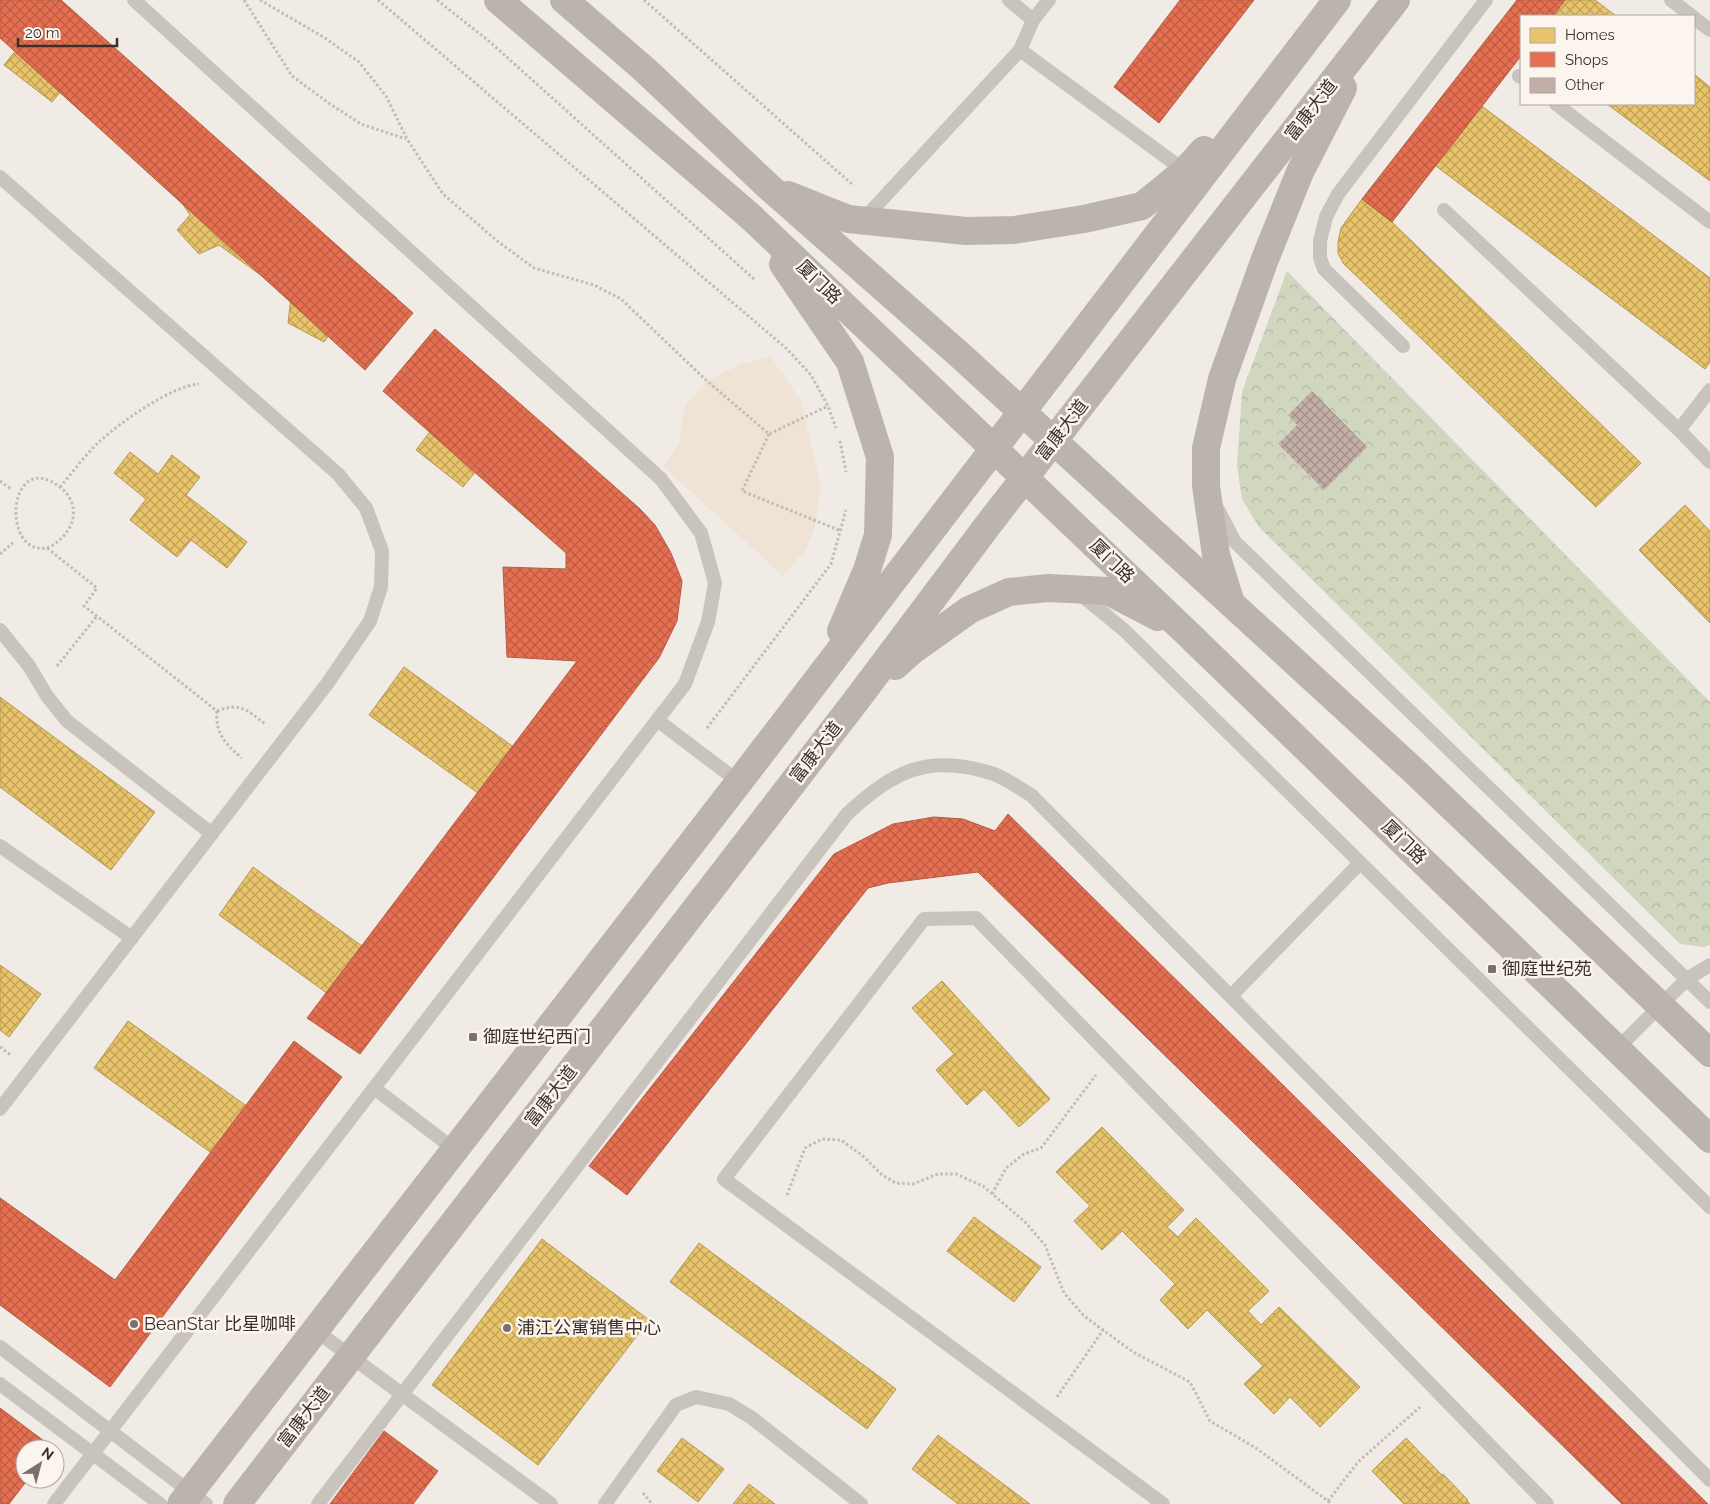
<svg xmlns="http://www.w3.org/2000/svg" width="1710" height="1504" viewBox="0 0 1710 1504" font-family="Raleway,'Noto Sans SC',sans-serif">
<defs>
<pattern id="park-crowns" width="20" height="18" patternUnits="userSpaceOnUse" patternTransform="scale(1.25)"><rect width="20" height="18" fill="#d1d6bf"/><path d="M2 6a3 3 0 1 1 6 0M12 15a3 3 0 1 1 6 0" fill="none" stroke="#b4b8a4"/></pattern>
<pattern id="homes-cross-hatch" width="8" height="8" patternUnits="userSpaceOnUse" patternTransform="scale(1.25)"><rect width="8" height="8" fill="#e9c46a"/><path d="M0 0l8 8M0 8l8-8" fill="none" stroke="#bea057"/></pattern>
<pattern id="shops-cross-hatch" width="8" height="8" patternUnits="userSpaceOnUse" patternTransform="scale(1.25)"><rect width="8" height="8" fill="#e76f51"/><path d="M0 0l8 8M0 8l8-8" fill="none" stroke="#bc5c43"/></pattern>
<pattern id="building-cross-hatch" width="8" height="8" patternUnits="userSpaceOnUse" patternTransform="scale(1.25)"><rect width="8" height="8" fill="#c3afa7"/><path d="M0 0l8 8M0 8l8-8" fill="none" stroke="#a08f88"/></pattern>
</defs>
<rect width="100%" height="100%" fill="#f0ebe5"/>
<polygon fill="url(#park-crowns)" points="1287,271 1710,702 1710,945 1704,947 1680,944 1259,527 1242,499 1237,465 1242,392"/>
<polygon fill="#eee3d5" points="771,357 801,401 821,487 815,527 805,550 783,576 663,466 680,442 681,425 686,405 707,381 741,364"/>
<g fill="url(#homes-cross-hatch)" stroke="#b59857">
<polygon points="3,0 8,0 32,19 47,1 74,23 61,40 122,88 102,113 66,85 52,102 4,65 21,44 0,28 0,4"/>
<polygon points="1530,0 1595,0 1616,16 1521,16 1521,39 1508,29"/>
<polygon points="1694,74 1710,87 1710,181 1607,104 1694,104"/>
<polygon points="1462,91 1710,278 1710,362 1705,369 1416,151"/>
<polygon points="208,141 397,298 361,344 333,330 324,342 288,323 291,297 219,245 199,254 177,230 190,215 168,182"/>
<polygon points="1362,199 1392,222 1641,463 1596,507 1343,263 1338,253 1338,242 1341,228"/>
<polygon points="416,383 443,404 458,386 486,407 472,425 533,473 513,498 477,470 463,487 416,450 432,429 399,404"/>
<polygon points="130,452 158,474 172,455 200,477 186,495 247,542 227,568 191,540 177,557 130,520 146,499 114,473"/>
<polygon points="1685,505 1710,531 1710,623 1639,550"/>
<polygon points="404,667 530,759 496,806 369,715"/>
<polygon points="0,697 155,812 111,870 0,787"/>
<polygon points="253,867 380,959 346,1007 219,915"/>
<polygon points="0,965 41,994 9,1037 0,1030"/>
<polygon points="942,981 1050,1099 1019,1127 984,1089 967,1105 936,1070 954,1054 912,1008"/>
<polygon points="128,1021 255,1112 221,1160 94,1068"/>
<polygon points="1102,1127 1184,1210 1167,1227 1178,1237 1196,1218 1269,1291 1248,1311 1261,1325 1279,1307 1360,1387 1320,1427 1290,1397 1274,1414 1244,1384 1263,1366 1207,1310 1188,1329 1160,1300 1175,1284 1122,1231 1102,1250 1074,1221 1090,1206 1056,1172"/>
<polygon points="0,1198 123,1286 88,1336 0,1272"/>
<polygon points="974,1217 1041,1267 1014,1302 947,1251"/>
<polygon points="542,1239 649,1320 538,1465 432,1385"/>
<polygon points="699,1243 896,1389 867,1429 670,1282"/>
<polygon points="938,1435 1030,1504 958,1504 912,1469"/>
<polygon points="682,1438 724,1469 698,1502 657,1471"/>
<polygon points="1406,1438 1470,1504 1404,1504 1372,1471"/>
<polygon points="1392,1452 1428,1489 1443,1474 1468,1500 1464,1504 1405,1504 1372,1471"/>
<polygon points="749,1484 775,1504 733,1504"/>
</g>
<g fill="url(#shops-cross-hatch)" stroke="#b35c46">
<polygon points="0,0 61,0 413,313 365,370 0,38"/>
<polygon points="1180,0 1254,0 1159,123 1114,87"/>
<polygon points="1517,0 1565,0 1553,16 1521,16 1521,56 1392,222 1362,199"/>
<polygon points="435,329 639,508 655,525 671,553 682,581 677,621 659,658 360,1054 307,1018 577,661 507,657 503,567 566,569 566,553 383,391"/>
<polygon points="1008,814 1708,1504 1622,1504 978,872 888,883 868,888 627,1195 589,1166 834,854 893,824 934,817 963,819 995,831"/>
<polygon points="294,1041 342,1077 110,1387 0,1305 0,1198 115,1280"/>
<polygon points="0,1408 52,1447 25,1449 25,1479 28,1479 9,1504 0,1504"/>
<polygon points="384,1431 438,1471 413,1504 330,1504"/>
</g>
<polygon fill="url(#building-cross-hatch)" points="1312,391 1367,447 1324,490 1278,444 1297,425 1288,415"/>
<g fill="none" stroke-linecap="round" stroke-linejoin="round">
<g stroke="#c2bbb6" stroke-width="3" stroke-dasharray="2.5 2.5" stroke-linecap="butt">
<polyline points="244,0 292,76 330,104 361,124 406,139"/>
<polyline points="260,0 325,38 359,62 386,96 407,139 443,194 496,240 534,268 594,285 621,299 707,381 769,434 828,406"/>
<polyline points="378,0 787,349 811,375 828,406 836,428"/>
<polyline points="437,0 490,42 755,280"/>
<polyline points="644,0 854,186"/>
<polyline points="769,434 742,491 841,531"/>
<polyline points="840,441 846,472"/>
<polyline points="0,481 12,490"/>
<path d="M60 487C73 472 86 454 100 441 121 422 171 386 199 384"/>
<path d="M47 548C72 537 85 507 60 487 8 447 0 556 47 548L97 588 84 606 217 711"/>
<polyline points="0,554 15,541"/>
<polyline points="57,666 97,616"/>
<path d="M217 711C215 733 225 744 242 758"/>
<path d="M217 711C240 702 247 710 265 724"/>
<polyline points="707,728 831,564 846,510"/>
<polyline points="0,1047 12,1056"/>
<polyline points="992,1194 1006,1168 1024,1154 1041,1148 1096,1075"/>
<polyline points="787,1195 805,1148 822,1139 841,1140 863,1156 882,1175 896,1183 913,1184 938,1174 956,1174 983,1186 1025,1222 1045,1245 1064,1293 1084,1316 1133,1352 1190,1382 1210,1421 1256,1448 1332,1504"/>
<polyline points="1057,1397 1103,1330"/>
<polyline points="643,1493 652,1504"/>
<polyline points="1328,1501 1358,1462 1420,1407"/>
</g>
<g stroke="#c9c3be" stroke-width="14">
<polyline points="1009,0 1033,20 1049,0"/>
<polyline points="1671,0 1692,16"/>
<polyline points="1694,18 1710,30"/>
<polyline points="1033,20 1020,50 1185,171"/>
<polyline points="1519,76 1521,77"/>
<polyline points="1556,104 1710,222"/>
<polyline points="0,177 338,474 366,508 382,551 381,587 370,621 327,684 0,1109"/>
<polyline points="1444,210 1679,430"/>
<polyline points="863,220 1020,50"/>
<polyline points="1403,346 1324,269 1320,258 1320,241 1326,217 1338,194 1486,0"/>
<polyline points="1710,390 1679,430 1710,462"/>
<polyline points="1217,508 1235,542 1710,1002"/>
<polyline points="1079,593 1124,630 1710,1207"/>
<polyline points="0,630 29,666 47,696 67,721 212,834"/>
<polyline points="657,720 739,782"/>
<polyline points="0,846 132,938"/>
<polyline points="1231,996 1360,863"/>
<polyline points="1617,1049 1687,979 1710,965"/>
<polyline points="374,1088 454,1149"/>
<polyline points="315,1330 551,1504"/>
<polyline points="0,1347 206,1504"/>
<polyline points="0,1384 160,1504"/>
<polyline points="54,1504 685,684 708,622 715,583 701,533 661,479 134,0"/>
<path d="M318 1504 847 814C893 772 926 753 991 773 1004 777 1019 788 1031 795L1710 1480"/>
<polyline points="605,1504 676,1405 696,1397 729,1404 752,1418 861,1504"/>
<polyline points="1163,1504 724,1179 924,919 976,918 1547,1504"/>
</g>
<g stroke="#bab3ae" stroke-width="28">
<polyline points="498,0 751,217 1186,632 1710,1139"/>
<polyline points="564,0 644,69 770,188 962,357 1413,770 1710,1053"/>
<polyline points="788,195 848,219 966,231 1014,230 1084,219 1142,206 1185,171 1204,150"/>
<polyline points="783,264 850,362 880,457 878,535 867,570 841,631"/>
<polyline points="1231,603 1216,555 1206,486 1206,448 1222,379 1265,259 1300,172 1343,88"/>
<polyline points="895,666 913,650 969,610 1009,592 1048,588 1108,591 1158,617"/>
<polyline points="181,1504 739,782 1337,0"/>
<polyline points="237,1504 855,702 991,521 1396,0"/>
</g>
</g>
<g fill="#7a716c" stroke="#fbf5ee" stroke-width="2">
<rect x="1487" y="964" width="10" height="10" rx="2.5"/>
<rect x="468" y="1032" width="10" height="10" rx="2.5"/>
<circle cx="134" cy="1324" r="5"/>
<circle cx="507" cy="1328" r="5"/>
</g>
<g text-anchor="middle" stroke-width="5" stroke-linejoin="round" paint-order="stroke">
<g font-size="18" fill="#3b302b" stroke="#fbf5ee">
<text transform="translate(1311 110) rotate(-52)" y="6">富康大道</text>
<text transform="translate(819 282) rotate(44)" y="6">厦门路</text>
<text transform="translate(1062 430) rotate(-52)" y="6">富康大道</text>
<text transform="translate(1112 561) rotate(44)" y="6">厦门路</text>
<text transform="translate(816 752) rotate(-52)" y="6">富康大道</text>
<text transform="translate(1404 842) rotate(44)" y="6">厦门路</text>
<text transform="translate(551 1096) rotate(-52)" y="6">富康大道</text>
<text transform="translate(304 1417) rotate(-52)" y="6">富康大道</text>
</g>
<g font-size="18" fill="#3b302b" stroke="#fbf5ee" text-anchor="start">
<text x="1502" y="975">御庭世纪苑</text>
<text x="483" y="1043">御庭世纪西门</text>
<text x="144" y="1330">BeanStar 比星咖啡</text>
<text x="517" y="1334">浦江公寓销售中心</text>
</g>
</g>
<rect x="1520" y="15" width="175" height="90" fill="#fbf5ee" stroke="#aea6a0"/>
<rect x="1530" y="28" width="25" height="15" fill="#e9c46a" stroke="#aea6a0"/>
<text x="1565" y="40" font-size="15" fill="#3b302b">Homes</text>
<rect x="1530" y="52" width="25" height="15" fill="#e76f51" stroke="#aea6a0"/>
<text x="1565" y="65" font-size="15" fill="#3b302b">Shops</text>
<rect x="1530" y="78" width="25" height="15" fill="#c3afa7" stroke="#aea6a0"/>
<text x="1565" y="90" font-size="15" fill="#3b302b">Other</text>
<g transform="translate(40 1464) rotate(36)"><circle r="24" fill="#fbf5ee" stroke="#aea6a0"/>
<path d="M0-4L9 19L0 12L-9 19Z" fill="#7a716c"/>
<text y="-8" font-size="14" font-weight="bold" text-anchor="middle" fill="#3b302b">N</text>
</g>
<path d="M18 38v8h99v-8" fill="none" stroke="#3b302b" stroke-width="2.5"/>
<text x="25" y="38" font-size="15" fill="#3b302b" stroke="#fbf5ee" stroke-width="4" paint-order="stroke">20 m</text>
</svg>
